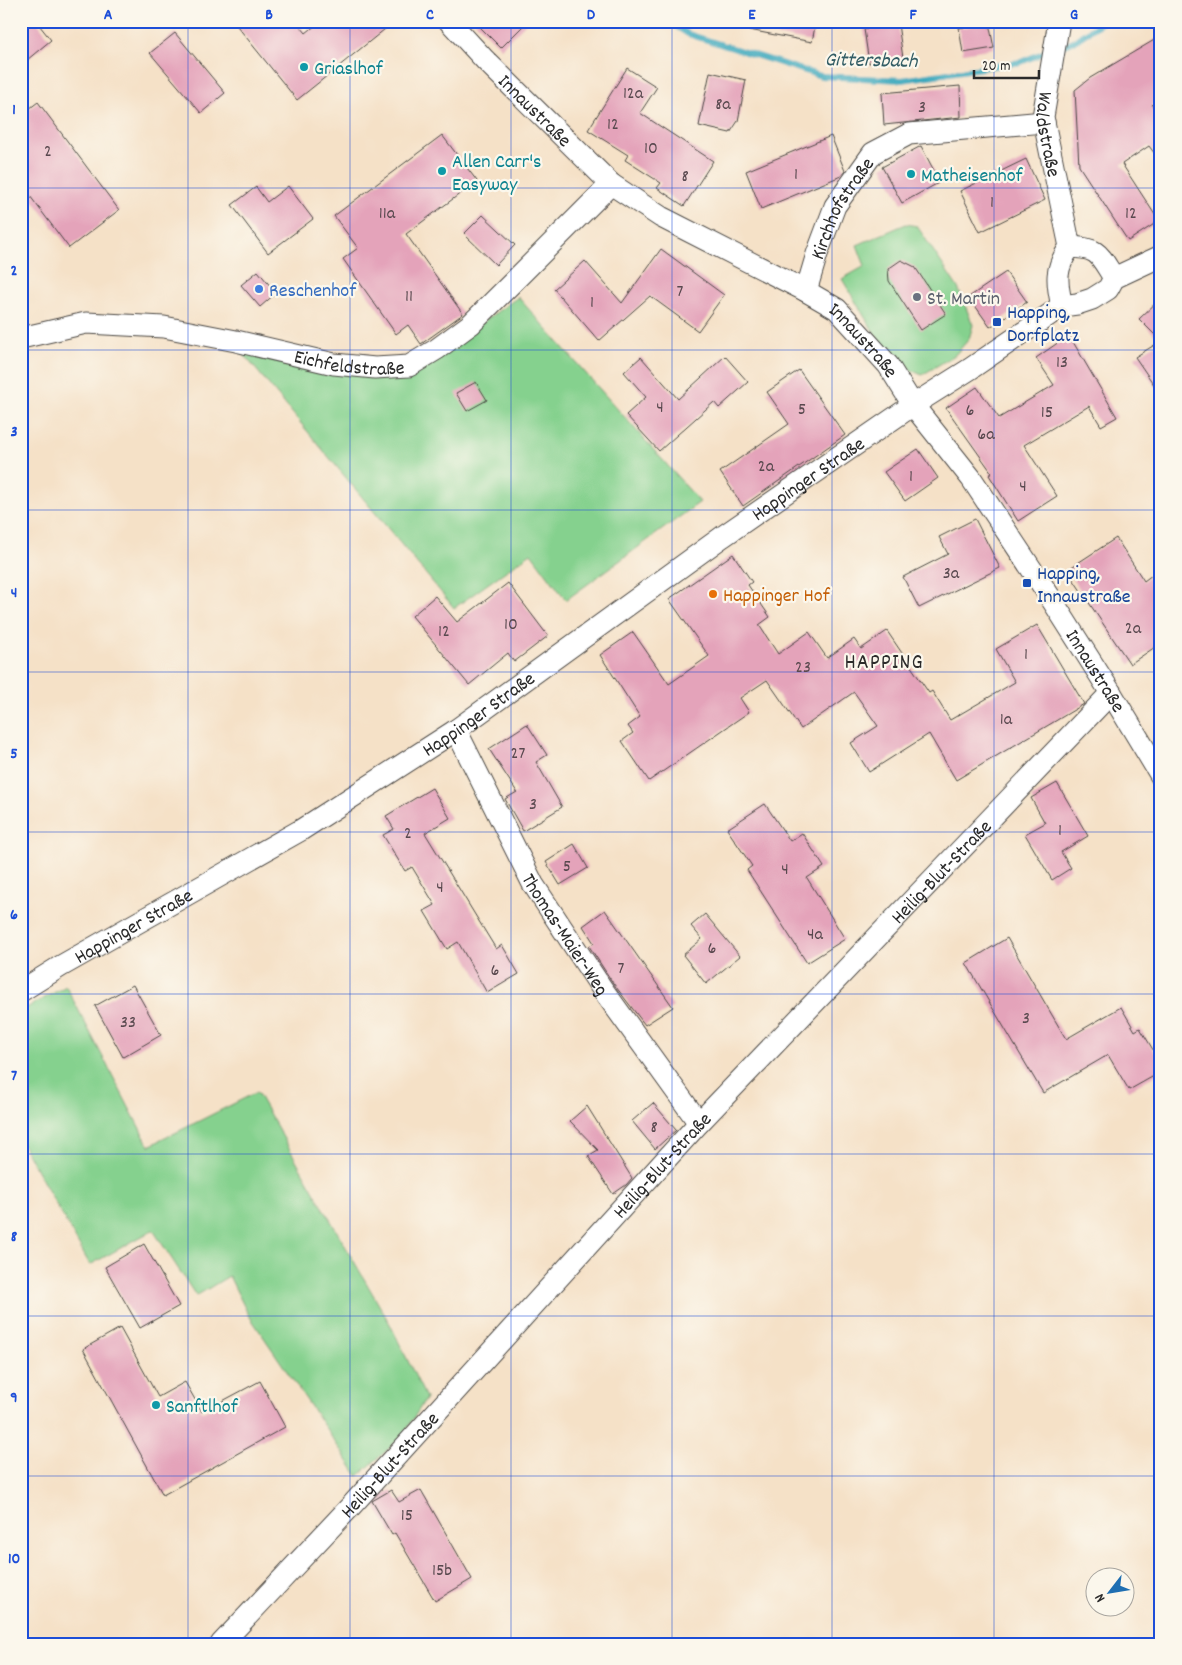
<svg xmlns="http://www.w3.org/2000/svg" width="1182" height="1665" viewBox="0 0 1182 1665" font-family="Dekko,sans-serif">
<rect width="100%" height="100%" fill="#fbf7ec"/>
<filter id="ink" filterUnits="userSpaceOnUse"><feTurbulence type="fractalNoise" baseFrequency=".02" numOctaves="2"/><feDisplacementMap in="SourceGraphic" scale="10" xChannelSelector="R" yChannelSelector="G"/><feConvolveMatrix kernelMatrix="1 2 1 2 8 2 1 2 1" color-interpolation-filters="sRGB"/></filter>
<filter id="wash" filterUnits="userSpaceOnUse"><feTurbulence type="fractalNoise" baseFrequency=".0096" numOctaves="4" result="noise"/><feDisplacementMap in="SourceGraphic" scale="20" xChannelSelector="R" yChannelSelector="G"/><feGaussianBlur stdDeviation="1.12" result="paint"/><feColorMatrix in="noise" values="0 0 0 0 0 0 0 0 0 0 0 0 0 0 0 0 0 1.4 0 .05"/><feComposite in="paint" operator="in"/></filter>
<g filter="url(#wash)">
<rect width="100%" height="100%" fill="#f5e1c7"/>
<g fill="#85d18e" stroke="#587e5c">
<polygon points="906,224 917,226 958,288 973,325 969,339 955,355 922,375 902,366 882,346 842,279 865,266 857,245"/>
<polygon points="518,297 700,502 566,600 531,553 454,608 240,350 414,371"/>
<polygon points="66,986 149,1146 257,1092 390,1324 426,1398 402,1437 358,1476 248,1314 229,1276 196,1296 153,1230 90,1265 21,1142 21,1011"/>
</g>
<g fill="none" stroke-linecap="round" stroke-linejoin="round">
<g stroke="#3ea9bd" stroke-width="6">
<polyline points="668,21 688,34 821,76 902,80 1021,62 1050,50"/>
<polyline points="1060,47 1076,40 1104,21"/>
</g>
</g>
<g id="blocks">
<g fill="#e4a3ba">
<polygon points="21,21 36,21 51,40 21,65"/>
<polygon points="233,21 296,21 306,33 321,21 395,21 297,100"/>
<polygon points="474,21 528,21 501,48"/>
<polygon points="750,21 816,21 812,42 749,30"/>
<polygon points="989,23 994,48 963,53 959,28"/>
<polygon points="898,24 903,58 869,63 864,29"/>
<polygon points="175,33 225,93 201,113 150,53"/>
<polygon points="1161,36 1161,99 1152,105 1161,119 1161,162 1149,146 1122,164 1159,221 1128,241 1079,166 1075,90 1090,78"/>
<polygon points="627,68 657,87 640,113 713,161 684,206 657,188 661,183 625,160 628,155 588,130"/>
<polygon points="710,72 746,80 738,121 730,133 699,126"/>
<polygon points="960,86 961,117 884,125 882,93"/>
<polygon points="38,102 119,210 69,248 21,184 21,115"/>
<polygon points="442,135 477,181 406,234 463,314 421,344 408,325 396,334 343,259 358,248 334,216"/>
<polygon points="831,136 845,171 841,176 761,209 746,171"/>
<polygon points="921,146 940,182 902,203 882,167"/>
<polygon points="1026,159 1045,200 980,232 960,191"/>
<polygon points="288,186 313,219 268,253 232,205 256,187 267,202"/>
<polygon points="483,215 515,245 496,265 464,234"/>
<polygon points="661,249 724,295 698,331 650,296 599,341 554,289 585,261 622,303"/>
<polygon points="901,260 915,267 946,314 921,330 889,281 888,269"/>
<polygon points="258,271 276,293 260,307 241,285"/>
<polygon points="1006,272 1027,302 990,327 969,297"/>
<polygon points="1161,298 1161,341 1139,319"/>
<polygon points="1069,335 1117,417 1101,426 1089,406 1024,445 1057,496 1018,521 989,475 992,473 946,408 977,387 999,418 1054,385 1036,358"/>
<polygon points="1161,341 1161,395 1135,357"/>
<polygon points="725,356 748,382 719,408 714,402 659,451 626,415 646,397 624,372 641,357 678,399"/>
<polygon points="799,370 845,435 743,506 720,472 789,424 767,392"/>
<polygon points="476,382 487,400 467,411 456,393"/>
<polygon points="918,449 938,478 905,501 884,472"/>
<polygon points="975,519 1000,568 919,608 903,577 948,554 939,537"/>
<polygon points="1116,538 1144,581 1161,568 1161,643 1130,664 1067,570"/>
<polygon points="733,554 752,582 748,585 770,617 759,625 778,654 809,632 827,658 854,639 861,649 887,631 929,693 932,691 950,720 1015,682 996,649 1037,625 1084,704 956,780 929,734 869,772 851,743 878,726 854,692 801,729 767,680 740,698 749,712 649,781 622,741 633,733 628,726 640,717 600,655 633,632 669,684 709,656 669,599"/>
<polygon points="508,583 548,636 514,662 508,653 469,685 412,616 435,596 457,622"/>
<polygon points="527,724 547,755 536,762 562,807 523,831 505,799 517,792 489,749"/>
<polygon points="1057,783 1088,836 1061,852 1071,868 1052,880 1025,834 1045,823 1031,798"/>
<polygon points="432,788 450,818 425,833 496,949 502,945 519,974 487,993 458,942 447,949 424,911 435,905 412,867 405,871 383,835 394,829 386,816"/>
<polygon points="765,804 790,841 802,833 824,867 807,878 845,939 807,963 747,870 752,866 727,829"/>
<polygon points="574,844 588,868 560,885 546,862"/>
<polygon points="605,910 673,1007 645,1025 613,983 589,946 594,943 583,926"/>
<polygon points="705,914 740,956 706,984 683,955 702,939 691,926"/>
<polygon points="1007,938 1066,1039 1121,1007 1135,1031 1140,1028 1161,1063 1161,1072 1129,1090 1108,1055 1043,1093 966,963"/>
<polygon points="133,985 161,1035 123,1057 95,1006"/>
<polygon points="653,1103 676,1130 655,1149 632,1121"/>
<polygon points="587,1106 632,1178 626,1185 613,1194 588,1156 598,1150 570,1121"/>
<polygon points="144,1244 179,1306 140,1328 105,1267"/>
<polygon points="120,1328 158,1397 185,1382 202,1412 260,1381 285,1427 163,1495 83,1349"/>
<polygon points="391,1490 399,1502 421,1490 472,1579 435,1601 395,1533 392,1535 372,1501"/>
</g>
</g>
</g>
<g filter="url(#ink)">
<use href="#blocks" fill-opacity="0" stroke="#494642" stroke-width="1"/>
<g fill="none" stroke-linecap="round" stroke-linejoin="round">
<g stroke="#494642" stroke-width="23">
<g id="minor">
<path id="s1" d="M449 21 485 60 611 184 661 217 806 291 837 309 888 365 913 405 971 478 1050 597 1111 693 1161 776"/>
<path id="s2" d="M1059 21 1043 117 1070 247"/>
<path id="s3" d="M806 291 817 254 835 206 873 153 909 134 1044 122"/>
<path d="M1062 306C1056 281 1055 268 1070 247 1100 248 1099 255 1114 278"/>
<path id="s4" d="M21 338 86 323 164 327 236 341 334 364 375 368 409 366 437 349 471 324 611 184"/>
<path id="s5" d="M456 730 533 884 603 990 699 1123"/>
<path id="s6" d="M21 991 61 966 301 830 456 730 722 537 913 405 970 369 1062 306 1077 304 1092 299 1108 289 1114 278 1161 256"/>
<path id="s7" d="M221 1644 351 1506 699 1123 1111 693"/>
</g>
</g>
<use href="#minor" stroke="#fff" stroke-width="21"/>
</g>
</g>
<path fill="none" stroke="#1d4ed8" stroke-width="1" stroke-opacity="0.55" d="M188 21V1644M350 21V1644M511 21V1644M672 21V1644M832 21V1644M994 21V1644M21 188H1161M21 350H1161M21 510H1161M21 672H1161M21 832H1161M21 994H1161M21 1154H1161M21 1316H1161M21 1476H1161"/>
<g fill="#0f9aa8" stroke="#fbf7ec" stroke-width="2">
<circle cx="304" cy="67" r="5"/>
<circle cx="442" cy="171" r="5"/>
<circle cx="911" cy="174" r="5"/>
<circle cx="156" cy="1405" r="5"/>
</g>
<circle fill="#3f7fe0" stroke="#fbf7ec" stroke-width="2" cx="259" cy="289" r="5"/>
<circle fill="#6b7280" stroke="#fbf7ec" stroke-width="2" cx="917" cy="297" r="5"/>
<g fill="#1a4fb4" stroke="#fbf7ec" stroke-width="2">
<rect x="992" y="317" width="10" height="10" rx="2.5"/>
<rect x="1022" y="578" width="10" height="10" rx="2.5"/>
</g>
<circle fill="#e8710a" stroke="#fbf7ec" stroke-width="2" cx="713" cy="594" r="5"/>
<g text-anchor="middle" stroke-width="4.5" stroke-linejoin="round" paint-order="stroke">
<g font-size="18" fill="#59494f">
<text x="633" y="98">12a</text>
<text x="723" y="109">8a</text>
<text x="922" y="112">3</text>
<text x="613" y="129">12</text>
<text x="651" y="153">10</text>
<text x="48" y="156">2</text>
<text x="796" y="179">1</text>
<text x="685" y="181">8</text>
<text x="992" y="207">1</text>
<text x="387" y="218">11a</text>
<text x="1131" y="218">12</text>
<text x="680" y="296">7</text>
<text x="409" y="301">11</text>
<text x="592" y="307">1</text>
<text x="1062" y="367">13</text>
<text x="660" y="412">4</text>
<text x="802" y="414">5</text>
<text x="970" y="415">6</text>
<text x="1047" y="417">15</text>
<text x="986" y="439">6a</text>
<text x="766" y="471">2a</text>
<text x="911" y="481">1</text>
<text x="1023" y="491">4</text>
<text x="951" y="578">3a</text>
<text x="511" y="629">10</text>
<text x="1133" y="633">2a</text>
<text x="444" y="636">12</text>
<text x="1026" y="659">1</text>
<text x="803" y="672">23</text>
<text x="1006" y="724">1a</text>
<text x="518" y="758">27</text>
<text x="533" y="809">3</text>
<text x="1060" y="835">1</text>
<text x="408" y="838">2</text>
<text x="567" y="871">5</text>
<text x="785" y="874">4</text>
<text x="440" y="892">4</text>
<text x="815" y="939">4a</text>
<text x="712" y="953">6</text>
<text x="621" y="973">7</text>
<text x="495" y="975">6</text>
<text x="1026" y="1023">3</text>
<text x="128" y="1027">33</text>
<text x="654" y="1132">8</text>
<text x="407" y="1520">15</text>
<text x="442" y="1575">15b</text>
</g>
<g font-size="20" fill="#0d838f" stroke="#fbf7ec" text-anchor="start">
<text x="314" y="74">Griaslhof</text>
<text x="452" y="167">Allen Carr's<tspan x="452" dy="23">Easyway</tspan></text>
<text x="921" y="181">Matheisenhof</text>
<text x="166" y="1412">Sanftlhof</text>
</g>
<g font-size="20" fill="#2b2b2b" stroke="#fbf7ec">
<text dy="7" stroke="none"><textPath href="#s1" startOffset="124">Innaustraße</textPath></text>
<text dy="7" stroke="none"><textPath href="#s2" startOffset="115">Waldstraße</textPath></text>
<text dy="7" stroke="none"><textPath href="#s3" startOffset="91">Kirchhofstraße</textPath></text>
<text dy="7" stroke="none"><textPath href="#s1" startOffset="529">Innaustraße</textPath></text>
<text dy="7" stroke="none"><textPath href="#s4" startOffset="334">Eichfeldstraße</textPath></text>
<text dy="7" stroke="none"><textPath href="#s6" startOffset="940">Happinger Straße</textPath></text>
<text dy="7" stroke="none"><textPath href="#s1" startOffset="934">Innaustraße</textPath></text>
<text dy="7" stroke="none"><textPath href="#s6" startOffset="535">Happinger Straße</textPath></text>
<text dy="7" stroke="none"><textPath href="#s7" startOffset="1056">Heilig-Blut-Straße</textPath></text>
<text dy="7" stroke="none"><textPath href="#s6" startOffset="130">Happinger Straße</textPath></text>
<text dy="7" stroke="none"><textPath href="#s5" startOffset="232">Thomas-Maier-Weg</textPath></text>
<text dy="7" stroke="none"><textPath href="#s7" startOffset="651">Heilig-Blut-Straße</textPath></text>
<text dy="7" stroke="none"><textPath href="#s7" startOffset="246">Heilig-Blut-Straße</textPath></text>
</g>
<g font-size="20" fill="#366cbe" stroke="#fbf7ec" text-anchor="start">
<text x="269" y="296">Reschenhof</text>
</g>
<g font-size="20" fill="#5b616d" stroke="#fbf7ec" text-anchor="start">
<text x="927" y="304">St. Martin</text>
</g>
<g font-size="20" fill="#164399" stroke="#fbf7ec" text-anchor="start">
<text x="1007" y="318">Happing,<tspan x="1007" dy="23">Dorfplatz</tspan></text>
<text x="1037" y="579">Happing,<tspan x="1037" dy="23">Innaustraße</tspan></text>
</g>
<g font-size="20" fill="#c56008" stroke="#fbf7ec" text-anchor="start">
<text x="723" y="601">Happinger Hof</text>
</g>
<g font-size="21" font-style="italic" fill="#335d65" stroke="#fbf7ec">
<text transform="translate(871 59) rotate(1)" y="7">Gittersbach</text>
</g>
<g font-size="22" letter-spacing="1" fill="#2b2b2b" stroke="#fbf7ec">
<text x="884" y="668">HAPPING</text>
</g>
</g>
<rect width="1182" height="1665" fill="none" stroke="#fbf7ec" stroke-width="55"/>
<g transform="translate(1110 1592) rotate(239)"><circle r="24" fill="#fbf7ec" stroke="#a8a59f"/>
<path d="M0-4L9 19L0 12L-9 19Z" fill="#1f6fb2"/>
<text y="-8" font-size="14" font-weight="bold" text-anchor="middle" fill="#2b2b2b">N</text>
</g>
<path d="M974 70v8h65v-8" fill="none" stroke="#2b2b2b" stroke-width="2.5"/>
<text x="982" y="70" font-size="15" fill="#2b2b2b" stroke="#fbf7ec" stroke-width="4" paint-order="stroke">20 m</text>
<rect x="28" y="28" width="1126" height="1610" fill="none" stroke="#1d4ed8" stroke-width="2"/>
<g font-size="16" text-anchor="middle" font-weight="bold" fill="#1d4ed8">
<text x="108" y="19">A</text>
<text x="269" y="19">B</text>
<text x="430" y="19">C</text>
<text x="591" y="19">D</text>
<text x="752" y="19">E</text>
<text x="913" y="19">F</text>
<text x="1074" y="19">G</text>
<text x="14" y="114">1</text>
<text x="14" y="275">2</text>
<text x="14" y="436">3</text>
<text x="14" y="597">4</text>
<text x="14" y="758">5</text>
<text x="14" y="919">6</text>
<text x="14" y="1080">7</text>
<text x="14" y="1241">8</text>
<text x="14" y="1402">9</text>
<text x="14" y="1563">10</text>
</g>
</svg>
